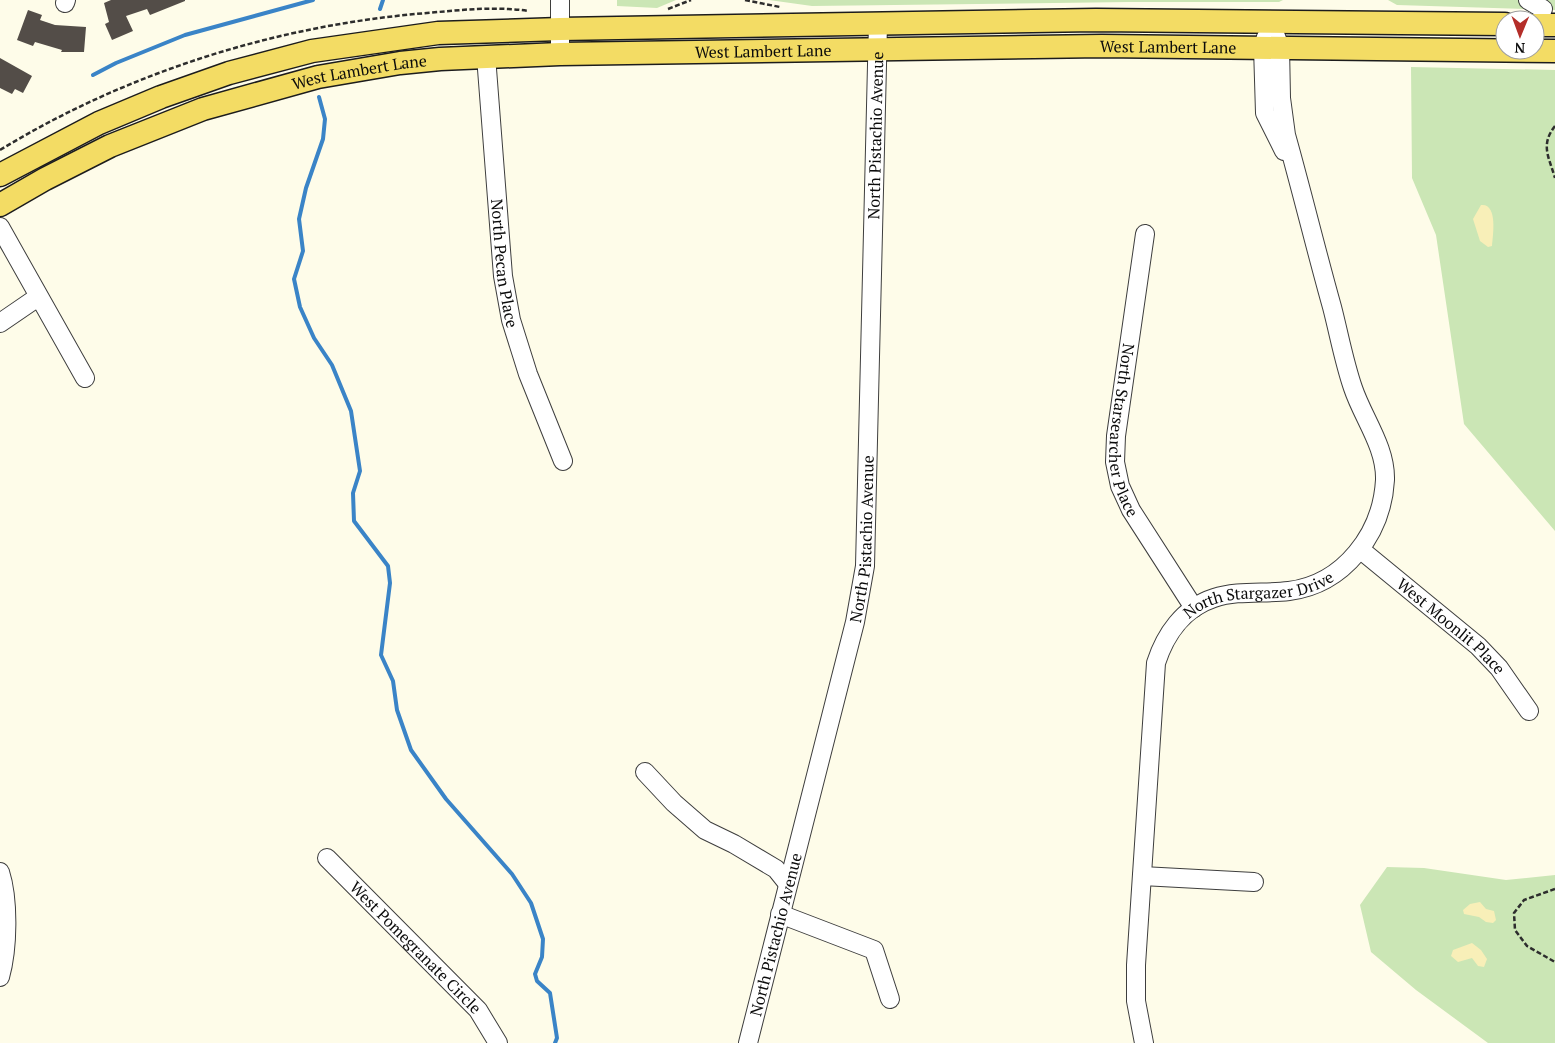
<svg xmlns="http://www.w3.org/2000/svg" width="1555" height="1043" viewBox="0 0 1555 1043" font-family="'PT Serif',serif">
<rect width="100%" height="100%" fill="#fefce9"/>
<g fill="#cbe6b5">
<polygon points="617,0 676,0 657,8 617,6"/>
<polygon points="769,0 1283,0 1279,2 1129,2 812,6"/>
<polygon points="1388,0 1555,0 1555,10 1397,5"/>
<polygon points="1411,67 1555,70 1555,531 1464,424 1436,235 1412,178"/>
<polygon points="1387,867 1424,868 1506,880 1555,875 1555,1043 1488,1043 1416,990 1371,952 1360,905"/>
</g>
<g fill="#f8efb8">
<path d="M1481 205C1498 203 1493 235 1492 246L1488 247 1480 241 1473 219Z"/>
<polygon points="1480,902 1486,909 1494,911 1496,920 1493,923 1486,922 1479,917 1464,914 1463,910 1470,904"/>
<polygon points="1472,943 1481,950 1487,959 1484,967 1478,966 1472,958 1458,962 1451,956 1453,950"/>
</g>
<g fill="none" stroke-linecap="round" stroke-linejoin="round">
<g stroke="#3a84c7" stroke-width="4">
<polyline points="380,9 383,0"/>
<polyline points="93,75 116,63 185,35 313,0"/>
<polyline points="319,97 325,119 323,139 306,188 299,219 303,251 294,279 300,307 314,338 332,365 351,411 360,471 353,493 354,521 388,566 390,583 381,655 393,681 397,710 411,750 446,799 512,874 531,903 543,939 542,957 535,974 537,981 550,993 557,1038 555,1043"/>
</g>
</g>
<g fill="#534d48">
<polygon points="111,0 185,0 185,1 150,15 147,9 126,16 133,31 112,40 105,24 109,22 104,3"/>
<polygon points="28,10 42,15 40,20 55,25 86,27 84,52 61,52 62,50 35,42 33,46 17,40"/>
<polygon points="0,58 32,76 23,93 15,89 12,94 0,88"/>
</g>
<g fill="none" stroke-linecap="round" stroke-linejoin="round">
<g stroke="#3e3e3e" stroke-width="20">
<g id="minor">
<polyline points="560,0 560,54"/>
<polyline points="1528,0 1543,9"/>
<polyline points="65,3 66,0"/>
<polyline points="1266,37 1263,47 1265,113 1284,151"/>
<path id="s1" d="M486 56 503 276 511 320 528 374 563 461"/>
<polyline points="0,227 85,378"/>
<path id="s2" d="M1145 234 1116 436 1115 462 1120 486 1131 510 1194 608"/>
<polyline points="0,323 38,297"/>
<path id="s3" d="M1361 550 1478 646 1499 668 1529 711"/>
<polyline points="645,772 674,803 705,830 734,844 776,869 788,884"/>
<path id="s4" d="M327 858 478 1010 498 1043"/>
<path d="M0 872C9 900 8 949 0 977"/>
<polyline points="1142,876 1254,882"/>
<polyline points="780,914 874,950 890,999"/>
<path id="s5" d="M748 1043 855 622 865 566 878 23"/>
<path id="s6" d="M1144 1043 1136 1001V965L1156 663C1165 635 1183 608 1214 598 1238 590 1264 594 1289 591 1344 584 1382 534 1385 480 1386 447 1363 418 1353 388 1344 362 1339 334 1332 307 1316 250 1302 192 1286 135L1281 98 1280 47 1270 21"/>
</g>
</g>
<g stroke="#1c1c1c" stroke-width="25">
<g id="major">
<polyline points="1535,25 1555,25"/>
<polyline points="0,175 99,123 161,97 229,73 312,51 438,33 560,29 1096,20 1505,24"/>
<path id="s7" d="M0 205 45 179 110 146 203 109 318 77 400 63 440 59 560 54 1102 46 1555 51"/>
</g>
</g>
<g stroke="#2d2d2d" stroke-width="2.5" stroke-dasharray="5 2.5" stroke-linecap="butt">
<polyline points="745,0 780,7"/>
<polyline points="668,9 691,0"/>
<path d="M1555 126C1540 145 1549 157 1555 178"/>
<path d="M0 150C128 72 278 25 427 13 462 10 493 6 529 11"/>
<polyline points="1555,889 1524,900 1514,913 1515,930 1527,946 1555,962"/>
</g>
<use href="#minor" stroke="#fff" stroke-width="18"/>
<use href="#major" stroke="#f3dc64" stroke-width="22"/>
</g>
<g text-anchor="middle" stroke-width="5" stroke-linejoin="round" paint-order="stroke">
<g font-size="16" fill="#0b0b0b" stroke="#fff">
<text dy="6" stroke="none"><textPath href="#s7" startOffset="1196">West Lambert Lane</textPath></text>
<text dy="6" stroke="none"><textPath href="#s7" startOffset="791">West Lambert Lane</textPath></text>
<text dy="6" stroke="none"><textPath href="#s7" startOffset="386">West Lambert Lane</textPath></text>
<text dy="6" stroke="none"><textPath href="#s5" startOffset="922">North Pistachio Avenue</textPath></text>
<text dy="6" stroke="none"><textPath href="#s1" startOffset="208">North Pecan Place</textPath></text>
<text dy="6" stroke="none"><textPath href="#s2" startOffset="199">North Starsearcher Place</textPath></text>
<text dy="6" stroke="none"><textPath href="#s5" startOffset="518">North Pistachio Avenue</textPath></text>
<text dy="6" stroke="none"><textPath href="#s6" startOffset="516">North Stargazer Drive</textPath></text>
<text dy="6" stroke="none"><textPath href="#s3" startOffset="118">West Moonlit Place</textPath></text>
<text dy="6" stroke="none"><textPath href="#s5" startOffset="112">North Pistachio Avenue</textPath></text>
<text dy="6" stroke="none"><textPath href="#s4" startOffset="126">West Pomegranate Circle</textPath></text>
</g>
</g>
<g transform="translate(1520 35) rotate(181)"><circle r="24" fill="#ffffff" stroke="#9d9d9d"/>
<path d="M0-4L9 19L0 12L-9 19Z" fill="#b42e29"/>
<text y="-8" font-size="14" font-weight="bold" text-anchor="middle" fill="#0b0b0b">N</text>
</g>
</svg>
